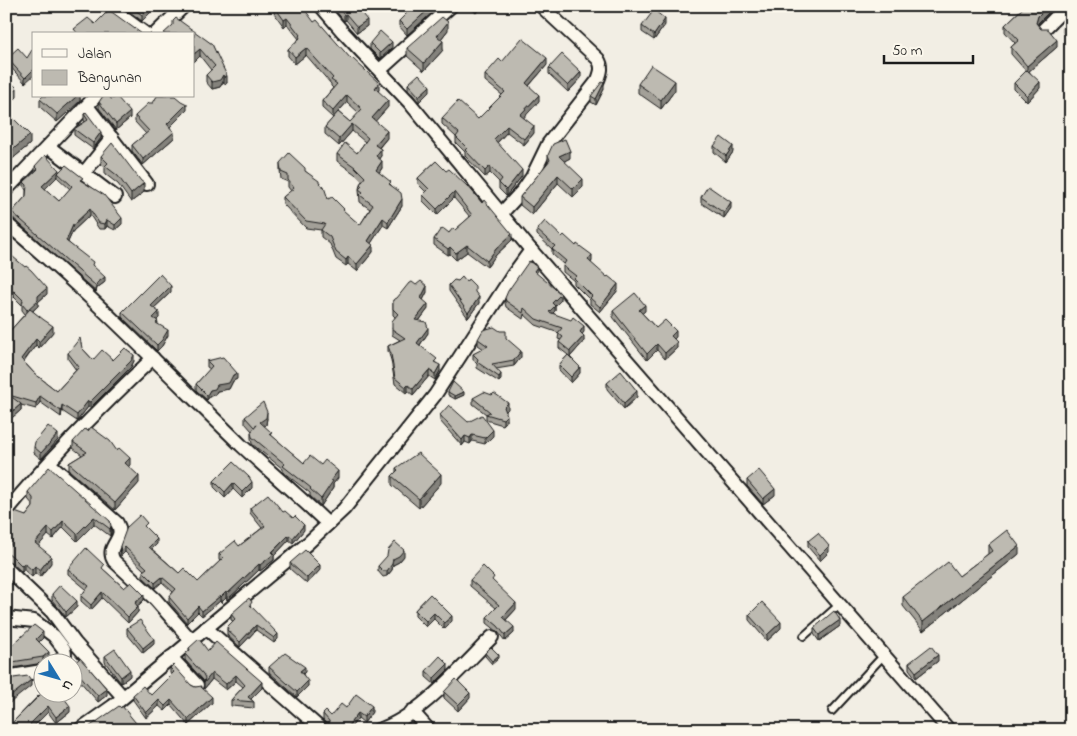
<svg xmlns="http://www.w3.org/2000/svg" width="1077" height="736" viewBox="0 0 1077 736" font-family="'Indie Flower',sans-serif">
<rect width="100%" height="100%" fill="#f2eee4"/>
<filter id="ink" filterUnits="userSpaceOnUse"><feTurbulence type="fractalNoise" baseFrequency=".02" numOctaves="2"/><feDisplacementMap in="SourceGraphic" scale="10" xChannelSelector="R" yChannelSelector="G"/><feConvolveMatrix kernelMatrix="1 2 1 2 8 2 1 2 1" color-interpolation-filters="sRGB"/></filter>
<g filter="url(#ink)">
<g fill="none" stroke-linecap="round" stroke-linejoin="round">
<g stroke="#1c1c1c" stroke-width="10">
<g id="service">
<polyline points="804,636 840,604"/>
<polyline points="832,711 883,656"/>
</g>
</g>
<g stroke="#1c1c1c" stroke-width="16">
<g id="minor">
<polyline points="108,6 146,34"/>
<polyline points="321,6 343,32 409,102 531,250 949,730"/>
<polyline points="1044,29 1067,6"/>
<polyline points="155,34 184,6"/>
<polyline points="380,70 451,6"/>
<polyline points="87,106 147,184"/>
<polyline points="49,147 115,197"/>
<polyline points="84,173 112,138"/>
<polyline points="6,190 96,96"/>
<path d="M501 214 523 190 532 177 548 144 598 80C601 72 603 67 598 59L541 6"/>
<path d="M6 223C89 292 164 370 241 445 270 472 300 497 328 524"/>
<path d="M49 463 117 523C127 540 104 545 114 561L155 599 191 640"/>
<path d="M6 512C51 457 101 407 153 358"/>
<polyline points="6,568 52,612 75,643 123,697"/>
<polyline points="6,618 34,621 54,636 64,649 65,654 58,664"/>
<polyline points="206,628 322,730"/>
<polyline points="171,657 197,685"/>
<polyline points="6,677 42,671"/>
<polyline points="412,711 429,730"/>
<polyline points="79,730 113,706 308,543 344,509 435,395 512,276 531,250"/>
<path d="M378 730C417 719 463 666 492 637"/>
</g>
</g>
<use href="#service" stroke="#fbf7ec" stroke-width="6"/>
<use href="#minor" stroke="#fbf7ec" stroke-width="12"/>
</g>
<g fill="#a3a098" stroke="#1c1c1c" fill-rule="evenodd">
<polygon points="122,6 154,6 154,9 142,21"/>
<path d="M274 6 314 22 351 59 379 90 378 91 388 107 375 121 387 138 379 148 381 156 379 158 382 168 379 173 391 185 402 206 388 228 383 225 371 243 373 252 357 271 348 264 346 266 336 259 330 244 321 237V230L306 228 283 204V197L291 191 288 187V182L281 179 280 170V163L305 171 319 183 328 199 360 225 370 209 360 202 359 189 360 184 362 181 355 174 337 161V154L357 153 365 142 352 131 339 146 325 134V127L333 118 322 108V101L333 88 331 86V84L306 55 295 64 288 56V49L299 39 287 24 284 27 274 13ZM347 102 359 113 350 122 338 112Z"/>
<polygon points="335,6 368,6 361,12 367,26 357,33 346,20 344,21 335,10"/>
<polygon points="433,6 433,12 407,35 399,26 399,21"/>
<polygon points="468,6 481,6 476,13"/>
<polygon points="522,6 531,6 528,11"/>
<polygon points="1022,6 1055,6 1038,23 1038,25 1057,47 1029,71 1040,88 1027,102 1014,89 1014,83 1026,71 1011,54 1011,47 1015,43 1005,32 1005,25 1023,8"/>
<polygon points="1071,20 1071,41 1063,33 1063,27"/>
<polygon points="665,25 654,40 642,32 642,26"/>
<polygon points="448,30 441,39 443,50 424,71 407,56 407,48"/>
<polygon points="194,34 212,44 227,83 224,84 223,82 220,87 212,89 206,82 206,75 211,70 200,56"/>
<polygon points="370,43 392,48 380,59 370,49"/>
<polygon points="7,58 27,58 25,83 7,63"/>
<polygon points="502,62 547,65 529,86 539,101 523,118 534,133 524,145 507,132 497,143 522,176 506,196 499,189 499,182 490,173 485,177 465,156 465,152 456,143 456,137 442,124 442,118 478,119 502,95 485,81 485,75"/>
<polygon points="549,68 581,78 568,92 549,74"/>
<polygon points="408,84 430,91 419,102 408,89"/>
<polygon points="638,84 675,90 661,109 638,93"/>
<polygon points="604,89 596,105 591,102 591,96"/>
<polygon points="80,96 80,101 57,122 40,107 40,99"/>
<polygon points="99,102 130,118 116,130 99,108"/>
<polygon points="187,110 170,127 174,138 143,165 132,151 132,145 146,134 135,122 135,116"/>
<polygon points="6,111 30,144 10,161 6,156"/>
<polygon points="84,114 101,138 93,149 74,135 74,129 85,122 84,120"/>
<polygon points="714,146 733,152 726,162 714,152"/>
<polygon points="548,155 570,158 564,161 583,187 573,197 558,183 532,215 520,205 520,197 548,163"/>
<polygon points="101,156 144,192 131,202 118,184 105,174 105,168 101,164"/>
<polygon points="436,161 512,240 496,255 487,267 467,252 456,260 450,254 448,255 434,245 434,239 455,230 470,217 454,198 437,215 423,201 423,195 426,192 418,184 418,178"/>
<path d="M35 166 59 172 83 182 122 224 115 230 107 226 105 229H99L90 215 73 231 68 242 93 267 105 282 97 288 96 292 12 217V212L26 196V190L24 187V182L35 172ZM58 176V178L70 189 59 201 45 189Z"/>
<polygon points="701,197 731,208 724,218 701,203"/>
<polygon points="537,230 562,237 592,261 591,263 618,290 600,312 590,304 590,300 574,284 574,281 563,272 563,266 564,265 552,254 552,249 537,235"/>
<polygon points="6,251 47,294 38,302 38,306 33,311 53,332 39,348 36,345 24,362 34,373 57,391 76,370 68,359 68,353 82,348 93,360 113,360 134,361 131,367 90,408 88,407 77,421 62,411 61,417 40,402 36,409 21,405 21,410 6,423 6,335 25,314 22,310 22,305 14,297 11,298 6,294 6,284 7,283 6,282"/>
<polygon points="537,272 536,273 561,300 555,306 555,311 553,313 584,332 582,334 584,341 570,357 580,373 571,383 559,370 559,365 568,355 559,348 559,342 561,340 558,339 559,333 536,325 524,314 523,319 506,307 505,303 505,298"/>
<polygon points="458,281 475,292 479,303 468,318 449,291 449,285"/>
<polygon points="171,292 154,308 159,318 157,320 158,324 168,335 162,346 157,351 122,317 122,312"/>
<polygon points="427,292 423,300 428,309 419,321 428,333 420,345 437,364 440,371 435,380 429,376 413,395 408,391 406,393 395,384 391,360 388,351 388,346 400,340 392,335 392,329 395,317 393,315 393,300"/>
<polygon points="613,311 645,311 642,313 656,328 676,337 674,339 677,348 665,359 657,350 647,360 613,317"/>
<polygon points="506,338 521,357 514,366 496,369 501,380 499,382 477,368 477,364 473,360 473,354 484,349 478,345 478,339"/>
<polygon points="207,361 237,379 233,381 229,389 217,391 215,395 210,396 207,400 196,390 196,384 210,369 207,367"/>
<polygon points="607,383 637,397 624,409 607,389"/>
<polygon points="448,392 464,395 455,399 448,395"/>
<polygon points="473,398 508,409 506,411 507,421 503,425 486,420 486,414 473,404"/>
<polygon points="440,415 468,422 493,436 485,444 472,441 470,444 465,442 462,446 440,421"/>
<polygon points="245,417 267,418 266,425 264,426 272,436 304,463 321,465 338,478 333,484 333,488 321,506 310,496 310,493 283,472 283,469 252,444 251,438 251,432 252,431 245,423"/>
<polygon points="58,440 41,459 34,453 34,447"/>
<polygon points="73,442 117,451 130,465 128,466 139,483 115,510 69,470 69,463 82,455 73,448"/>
<polygon points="233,462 252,488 242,498 233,489 225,498 214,487 214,481"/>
<polygon points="396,468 441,483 419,508 392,485 392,476 396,472"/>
<polygon points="747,480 775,495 763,504 747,486"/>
<polygon points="28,492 110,521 111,532 110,536 94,524 77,541 63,527 53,539 48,535 38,546 51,563 40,577 35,573 32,577 24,570 22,572 11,562 6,561 6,550 8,548 6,547 6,534 10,529 6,526 6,516 26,516 33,507 33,505 28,499"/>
<polygon points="250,508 283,512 304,530 293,543 289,540 274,556 274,560 260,571 259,570 227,600 226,598 221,603 220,601 202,616 198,612 187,623 169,602 169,597 173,592 162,582 155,588 143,577 143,571 144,570 125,552 121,556 120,546 147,529 157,544 152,549 179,573 198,582 220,561 219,560 219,554 239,546 262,528 250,513"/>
<polygon points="808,541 829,552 820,561 808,547"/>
<polygon points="988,545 1019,554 923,631 903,606 903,597 959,576 988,554"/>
<polygon points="404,556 399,562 393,565 392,570 387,576 383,577 378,571 378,566"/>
<polygon points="290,563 320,570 307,584 290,569"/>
<polygon points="68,569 104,570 124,588 144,600 138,606 138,612 128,623 102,598 91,610 81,601 81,596 86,589 68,574"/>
<polygon points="470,580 494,583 516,609 506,620 514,633 505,641 498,632 487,623 487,617 496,608 470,586"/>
<polygon points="52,594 77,607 66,617 52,600"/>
<polygon points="430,594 452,621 444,629 434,619 426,627 415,616 415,610"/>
<polygon points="252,608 278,639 274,643 256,630 240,647 227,635 227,627 233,621 231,620 231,614"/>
<polygon points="749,615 781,628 767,641 749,620"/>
<polygon points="840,626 819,641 814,634 814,628"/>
<polygon points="127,628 154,644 143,653 127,634"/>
<polygon points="43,638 39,642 49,658 43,663 6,669 6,651"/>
<polygon points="189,648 208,651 262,688 251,699 254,702 254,708 231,706 231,700 243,687 236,681 226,690 212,679 204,689 204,682 203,680 185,660 185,654 189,651"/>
<polygon points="485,653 499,658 492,664 485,656"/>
<polygon points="105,656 130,676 121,683 105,662"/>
<polygon points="938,661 916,678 909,669 909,663"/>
<polygon points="72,665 107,695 98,702 72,672"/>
<polygon points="269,667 305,672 303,674 308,686 297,697 269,672"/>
<polygon points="170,668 191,685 195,687 202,688 212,703 188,725 171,705 165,711 159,706 146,718 133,700 133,695 151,695 171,675 170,673"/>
<polygon points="448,670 434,684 426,677 426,671"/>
<polygon points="444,692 470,698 458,711 444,698"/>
<polygon points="39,695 70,712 56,723 48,712 32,727 35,730 14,730 12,728 12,723"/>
<polygon points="346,708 372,712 364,723 358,718 349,730 329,730 329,727 323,720 323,714 331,716"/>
</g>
<g fill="#84827c" stroke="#1c1c1c">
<polygon points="150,6 154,6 154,9 142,21 142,15"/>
<polygon points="361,6 368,6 358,15 358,9"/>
<polygon points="432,6 433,6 433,12 407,35 407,29"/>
<polygon points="476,6 481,6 476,13"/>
<polygon points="1048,6 1055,6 1038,23 1036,31 1036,23 1038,16"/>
<polygon points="346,14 346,20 344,21 344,15"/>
<polygon points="287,18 287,24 284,27 284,20"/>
<polygon points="665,19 665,25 654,40 654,35"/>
<polygon points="367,20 367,26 357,33 357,27"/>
<polygon points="448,22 448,30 437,44 437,36"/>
<polygon points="1057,40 1057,47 1027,73 1027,66"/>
<polygon points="443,41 443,50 424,71 424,63"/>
<polygon points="392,42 392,48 380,59 380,53"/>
<polygon points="306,48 306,55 295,64 295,57"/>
<polygon points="200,49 200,56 194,62 194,54"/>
<polygon points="547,58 547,65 526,89 526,83"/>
<polygon points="34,69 34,75 25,83 25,78"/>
<polygon points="581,72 581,78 568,92 568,86"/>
<polygon points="223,75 223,82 220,87 212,89 212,82"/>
<polygon points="227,76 227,83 224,84 224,77"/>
<polygon points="675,81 675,90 661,109 661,100"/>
<polygon points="1040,82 1040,88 1027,102 1027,96"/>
<polygon points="379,83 379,90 375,95 375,88"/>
<polygon points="604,83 604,89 596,105 596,99"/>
<polygon points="430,86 430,91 419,102 419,96"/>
<polygon points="17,88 17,97 6,108 6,100"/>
<polygon points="347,95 347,102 333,118 333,111"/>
<polygon points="539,95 539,101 520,122 520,115"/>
<polygon points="77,96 80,96 80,101 57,122 57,114"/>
<polygon points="388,100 388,107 372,125 372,118"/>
<polygon points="187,104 187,110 167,130 167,124"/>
<polygon points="130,112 130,118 116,130 116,124"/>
<polygon points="352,124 352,131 339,146 339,139"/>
<polygon points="507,126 507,132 494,146 494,139"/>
<polygon points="534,126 534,133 524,145 524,139"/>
<polygon points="387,131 387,138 375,152 375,145"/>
<polygon points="101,132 101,138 93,149 93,143"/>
<polygon points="174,132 174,138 143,165 143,159"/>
<polygon points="30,135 30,144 10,161 10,152"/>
<polygon points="733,146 733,152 726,162 726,156"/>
<polygon points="381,149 381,156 376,163 376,156"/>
<polygon points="570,151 570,158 559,164 559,156"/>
<polygon points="382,161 382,168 376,177 376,170"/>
<polygon points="490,166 490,173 485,177 485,171"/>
<polygon points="59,170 59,174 58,173 58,176 42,192 42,186"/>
<polygon points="522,170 522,176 506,196 506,190"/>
<polygon points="558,175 558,183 532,215 532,207"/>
<polygon points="583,179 583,187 573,197 573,189"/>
<polygon points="144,183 144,192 131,202 131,194"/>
<polygon points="454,192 454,198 437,215 437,209"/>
<polygon points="402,199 402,206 388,228 388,222"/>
<polygon points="731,202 731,208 724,218 724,213"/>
<polygon points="90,209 90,215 73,231 66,246 66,241 73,225"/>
<polygon points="122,218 122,224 115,230 115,225"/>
<polygon points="383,218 383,225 368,248 368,241"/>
<polygon points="107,220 107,226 105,229 105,224"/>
<polygon points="512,234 512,240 496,255 487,267 487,261 496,249"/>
<polygon points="373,245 373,252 357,271 357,264"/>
<polygon points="467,245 467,252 456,260 456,253"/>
<polygon points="450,247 450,254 448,255 448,249"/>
<polygon points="592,255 592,261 588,266 588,260"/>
<polygon points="348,257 348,264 346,266 346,260"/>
<polygon points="537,267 537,272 534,276 534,271"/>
<polygon points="105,277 105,282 97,288 96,292 96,286 97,283"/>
<polygon points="618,284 618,290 600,312 600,307"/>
<polygon points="171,286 171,292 151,311 151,306"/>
<polygon points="427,286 427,292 421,304 421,298"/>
<polygon points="47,288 47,294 38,302 38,306 27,316 27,310 38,296"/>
<polygon points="14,291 14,297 11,298 11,292"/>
<polygon points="561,294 561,300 555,306 555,311 549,317 549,312 552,303"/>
<polygon points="479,297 479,303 468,318 468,313"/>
<polygon points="428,304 428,309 415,326 415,320"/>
<polygon points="645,305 645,311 639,316 639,310"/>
<polygon points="159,312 159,318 153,324 153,318"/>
<polygon points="53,326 53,332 39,348 39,342"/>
<polygon points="584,326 584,332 580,337 580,332"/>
<polygon points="428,328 428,333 417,349 417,343"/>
<polygon points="168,330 168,335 162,346 157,351 157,345"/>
<polygon points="676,331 676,337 671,342 671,336"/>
<polygon points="584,336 584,341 570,357 570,351"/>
<polygon points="36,339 36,345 21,365 21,359"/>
<polygon points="677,342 677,348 665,359 665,353"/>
<polygon points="657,344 657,350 647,360 647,354"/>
<polygon points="521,351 521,357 514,366 514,360"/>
<polygon points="134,355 134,361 131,367 90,408 90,402"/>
<polygon points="440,365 440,371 435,380 435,374"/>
<polygon points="580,367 580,373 571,383 571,377"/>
<polygon points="429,370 429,376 413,395 413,389"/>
<polygon points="237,373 237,379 233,381 229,389 217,391 215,395 210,396 207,400 207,395 210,390 217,385"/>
<polygon points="501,374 501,380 499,382 499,377"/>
<polygon points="408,385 408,391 406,393 406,387"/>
<polygon points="637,391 637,397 624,409 624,403"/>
<polygon points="464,392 464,395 455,399 455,396"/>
<polygon points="40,396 40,402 36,409 36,403"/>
<polygon points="88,401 88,407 77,421 77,415"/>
<polygon points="508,403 508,409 504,413 504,407"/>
<polygon points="21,404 21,410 6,423 6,417"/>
<polygon points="62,405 62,411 61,417 61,411"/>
<polygon points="267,412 267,418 266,425 260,429 260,422"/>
<polygon points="507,415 507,421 503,425 503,419"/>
<polygon points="493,430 493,436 485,444 485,438"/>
<polygon points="58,434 58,440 41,459 41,453"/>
<polygon points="472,435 472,441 470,444 470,438"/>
<polygon points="465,436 465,442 462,446 462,440"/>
<polygon points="130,458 130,465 125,470 125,463"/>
<polygon points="338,471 338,478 333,484 333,488 321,506 321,499 331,480"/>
<polygon points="441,474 441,483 419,508 419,499"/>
<polygon points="139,476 139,483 115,510 115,503"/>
<polygon points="252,482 252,488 242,498 242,492"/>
<polygon points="233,483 233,489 225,498 225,492"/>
<polygon points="775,489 775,495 763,504 763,499"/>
<polygon points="94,517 94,524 77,541 77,534"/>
<polygon points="63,521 63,527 53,539 53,532"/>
<polygon points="304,525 304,530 293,543 293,538"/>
<polygon points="111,526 111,532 110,536 110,529"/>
<polygon points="48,528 48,535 35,550 35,543"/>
<polygon points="289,535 289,540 274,556 274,560 260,571 260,565"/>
<polygon points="157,539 157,544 149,552 149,547"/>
<polygon points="829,546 829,552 820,561 820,555"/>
<polygon points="1019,546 1019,554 923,631 923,622"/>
<polygon points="125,547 125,552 121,556 121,551"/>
<polygon points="404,550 404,556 399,562 393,565 392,570 387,576 387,571 393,559"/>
<polygon points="51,556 51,563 40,577 40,570"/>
<polygon points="24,563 24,570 22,572 22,566"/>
<polygon points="259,564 259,570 227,600 227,594"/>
<polygon points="320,565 320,570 307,584 307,578"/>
<polygon points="35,566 35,573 32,577 32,570"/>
<polygon points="162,577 162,582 155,588 155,583"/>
<polygon points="102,592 102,598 91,610 91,605"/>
<polygon points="226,592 226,598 221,603 221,597"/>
<polygon points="144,595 144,600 135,608 135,603"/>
<polygon points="220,596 220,601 202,616 202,611"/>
<polygon points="77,601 77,607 66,617 66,612"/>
<polygon points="516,603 516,609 503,623 503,617"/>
<polygon points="198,606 198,612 187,623 187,618"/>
<polygon points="138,607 138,612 128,623 128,617"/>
<polygon points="434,613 434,619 426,627 426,621"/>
<polygon points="452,616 452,621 444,629 444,623"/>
<polygon points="840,620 840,626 819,641 819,635"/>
<polygon points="781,622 781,628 767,641 767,635"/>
<polygon points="256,625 256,630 240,647 240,642"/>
<polygon points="514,627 514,633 505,641 505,635"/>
<polygon points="43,632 43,638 36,645 36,639"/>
<polygon points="278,634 278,639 274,643 274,638"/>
<polygon points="154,639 154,644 143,653 143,648"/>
<polygon points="49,652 49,658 43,663 43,657"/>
<polygon points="499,655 499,658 492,664 492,661"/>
<polygon points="938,655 938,661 916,678 916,672"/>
<polygon points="448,664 448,670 434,684 434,678"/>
<polygon points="305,667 305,672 300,676 300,671"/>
<polygon points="130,670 130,676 121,683 121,677"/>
<polygon points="212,673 212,679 204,689 204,683"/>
<polygon points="236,675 236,681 226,690 226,684"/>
<polygon points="31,680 31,686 6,706 6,700"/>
<polygon points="308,681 308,686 297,697 297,692"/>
<polygon points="262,682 262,688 248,702 248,697"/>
<polygon points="107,689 107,695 98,702 98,696"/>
<polygon points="470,693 470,698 458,711 458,705"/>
<polygon points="212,697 212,703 188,725 188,719"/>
<polygon points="159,700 159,706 146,718 146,713"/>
<polygon points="171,700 171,705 165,711 165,706"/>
<polygon points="48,706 48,712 30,730 30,724"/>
<polygon points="70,706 70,712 56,723 56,717"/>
<polygon points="372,706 372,712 364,723 364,717"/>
<polygon points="358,713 358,718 349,730 347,730 347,727"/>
</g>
<g fill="#bdbab1" stroke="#1c1c1c">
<polygon points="130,6 150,6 142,15"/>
<polygon points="274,6 302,6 314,22 317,20 351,59 352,58 379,83 375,88 388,100 372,118 387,131 375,145 381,149 376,156 382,161 376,170 391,182 389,184 401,193 402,199 388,222 383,218 368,241 373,245 357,264 348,257 346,260 336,252 330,237 321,230 325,224 306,221 283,197 294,188 288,180 288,175 281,172 280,163 289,153 305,168 305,171 319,181 319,183 324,187 328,199 332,197 344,209 343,210 360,225 373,205 360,195 363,192 359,189 362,186 360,184 365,177 355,167 337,154 345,143 357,153 368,138 352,124 339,139 325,127 338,112 350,122 362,109 347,95 333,111 322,101 337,84 331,80 333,78 306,48 295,57 288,49 300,38 299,36 300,35 287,18 284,20"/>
<polygon points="337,6 361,6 358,9 367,20 357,27 346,14 344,15"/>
<polygon points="414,6 432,6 407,29 399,21"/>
<polygon points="1025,6 1048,6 1038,16 1036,23 1041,29 1048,29 1057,40 1027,66 1011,47 1019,40 1005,25"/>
<polygon points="109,10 142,34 151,34 78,34 74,29 88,18 95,24"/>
<polygon points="654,10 665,19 654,35 642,26"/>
<polygon points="442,17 448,22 437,36 443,41 424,63 407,48"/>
<polygon points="176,18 212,44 227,76 224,77 223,75 220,80 212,82 206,75 215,66 200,49 194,54 194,34 163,34 173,25 173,21"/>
<polygon points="1071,20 1071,35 1063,27"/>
<polygon points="380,31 392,42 380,53 370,43"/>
<polygon points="522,38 547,58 526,83 539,95 520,115 534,126 524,139 507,126 494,139 522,170 506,190 499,183 502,179 490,166 485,171 465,150 467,148 456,137 459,133 442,118 458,101 478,119 505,92 485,75 499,59 502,62"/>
<polygon points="18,48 27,58 32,50 34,52 34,69 25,78 7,58"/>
<polygon points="562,54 581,72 568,86 549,68"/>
<polygon points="651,65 675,81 661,100 638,84"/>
<polygon points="1027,70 1040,82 1027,96 1014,83"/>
<polygon points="419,74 430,86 419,96 408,84"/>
<polygon points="602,82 604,83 596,99 591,96"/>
<polygon points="12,83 17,88 6,100 6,88"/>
<polygon points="43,96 77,96 57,114 40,99"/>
<polygon points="103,96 109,96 111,99 117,97 130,112 116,124 99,102"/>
<polygon points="157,96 175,96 181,101 187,104 167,124 174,132 143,159 132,145 149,131 135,116 149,103 153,103"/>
<polygon points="6,111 30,135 10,152 6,148"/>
<polygon points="86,112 101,132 93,143 74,129 88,120 84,114"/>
<polygon points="721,137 733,146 726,156 714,146"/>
<polygon points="565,139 570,151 559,156 583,179 573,189 558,175 532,207 520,197 550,160 548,155 553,144"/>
<polygon points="112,143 141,181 144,183 131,194 118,176 105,166 108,163 101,156"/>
<polygon points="45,155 59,170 42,186 59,201 72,186 58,173 66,165 83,178 80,180 104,195 122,218 115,225 107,220 105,224 99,223 90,209 73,225 66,241 93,262 92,265 105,277 97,283 96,286 12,212 26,196 27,185 24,182 38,169 35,166"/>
<polygon points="436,161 446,171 449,169 467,186 468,186 482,203 484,200 512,234 496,249 487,261 467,245 456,253 450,247 448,249 434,239 440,230 444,229 449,233 453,228 455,230 472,215 454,192 437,209 423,195 429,189 418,178"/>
<polygon points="708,186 731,202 724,213 701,197"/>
<polygon points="545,221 562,237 564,235 576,246 577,244 592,255 588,260 607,277 608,276 618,284 600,307 590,298 592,296 574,278 576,276 563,266 566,261 552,249 555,246 537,230"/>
<polygon points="6,251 25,267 26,266 31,270 47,288 38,296 38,300 27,310 22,304 23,300 14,291 11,292 6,287 6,284 11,280 6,276"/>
<polygon points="529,261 537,267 534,271 561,294 552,303 555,306 549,312 571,320 573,317 584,326 580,332 584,336 570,351 559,342 563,337 558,333 562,328 536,319 524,308 523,313 506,301 505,298 508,291"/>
<polygon points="160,274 171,286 151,306 159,312 153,318 158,321 156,323 168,330 162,340 157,345 122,312"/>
<polygon points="462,277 466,282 468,279 475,286 475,292 479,297 468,313 449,285 454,280 458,281"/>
<polygon points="421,281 427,286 421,298 428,304 415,320 426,322 428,328 417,343 437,359 434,362 440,365 435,374 429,370 413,389 408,385 406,387 395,378 391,354 388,346 405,338 392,329 392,321 398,314 393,309 393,300 397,298 409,283 412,282 416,285"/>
<polygon points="635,293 645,305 639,310 656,328 665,320 676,331 671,336 677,342 665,353 657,344 647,354 613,311"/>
<polygon points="30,309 44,320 53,326 39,342 36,339 21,359 34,373 57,391 79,367 68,353 80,338 82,348 93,360 102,350 113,360 125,348 134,355 131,361 90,402 88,401 77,415 62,405 61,411 40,396 36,403 9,395 21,404 6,417 6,335"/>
<polygon points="494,327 500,331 506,331 506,338 521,351 514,360 492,364 501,374 499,377 477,362 478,359 473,354 488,346 478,339 483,330"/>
<polygon points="568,355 580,367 571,377 559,365"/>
<polygon points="223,357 237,373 233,375 229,383 217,385 215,389 210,390 207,395 196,384 212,366 207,361"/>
<polygon points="621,371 637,391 624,403 607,383"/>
<polygon points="453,382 464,392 455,396 448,392"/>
<polygon points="484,392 492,395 494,393 508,403 504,407 507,415 503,419 486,414 490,412 473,398"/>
<polygon points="263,402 267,412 266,418 260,422 272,433 270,434 304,463 310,456 321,465 325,460 338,471 331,480 333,481 321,499 310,489 311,488 283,466 285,464 252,437 251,432 257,425 254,427 245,417"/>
<polygon points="449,405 468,422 482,415 493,430 485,438 472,435 470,438 465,436 462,440 440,415"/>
<polygon points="48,426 58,434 41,453 34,447 35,442"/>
<polygon points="91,427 110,441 117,451 119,448 130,458 125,463 139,476 115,503 69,463 87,452 73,442 85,429 88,431"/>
<polygon points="418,453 441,474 419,499 392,476 398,470 396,468"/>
<polygon points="233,462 249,477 252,482 242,492 233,483 225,492 214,481"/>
<polygon points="49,467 110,521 111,526 110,529 94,517 77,534 63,521 53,532 48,528 35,543 51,556 40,570 35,566 32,570 24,563 22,566 11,555 6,554 6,550 11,544 6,540 6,534 13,525 6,519 6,516 12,511 26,516 33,507 33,498 28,492"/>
<polygon points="759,470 775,489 763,499 747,480"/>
<polygon points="268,494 283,512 285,511 293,518 295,516 304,525 293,538 289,535 272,552 274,554 260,565 259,564 227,594 226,592 221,597 220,596 202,611 198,606 187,618 169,597 176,589 162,577 155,583 143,571 147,568 125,547 121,551 120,546 127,527 140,515 147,523 144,526 157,539 149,547 179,573 184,568 198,582 223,558 219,554 235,541 239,546 265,526 250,508"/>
<polygon points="1007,530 1019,546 923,622 903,597 948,562 959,576 992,551 988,545"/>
<polygon points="818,533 829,546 820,555 808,541"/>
<polygon points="395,542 404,550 399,556 393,559 392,564 387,571 383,571 378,566 387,556 388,550"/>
<polygon points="86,548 104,565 102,568 124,588 131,582 144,595 135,603 138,607 128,617 102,592 91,605 81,596 89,586 68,569"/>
<polygon points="305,550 320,565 307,578 290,563"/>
<polygon points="483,566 494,577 492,580 516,603 503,617 514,627 505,635 498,626 487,617 499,605 470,580"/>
<polygon points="60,585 77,601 66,612 52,594"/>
<polygon points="430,594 452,616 444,623 434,613 426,621 415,610"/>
<polygon points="249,598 252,602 250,605 278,634 274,638 256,625 240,642 227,630 228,628 227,627 235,619 231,614"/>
<polygon points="762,602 781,622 767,635 749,615"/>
<polygon points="834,611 840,620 819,635 814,628"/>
<polygon points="140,620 154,639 143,648 127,628"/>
<polygon points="34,625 43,632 36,639 49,652 43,657 6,663 6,651"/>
<polygon points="199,639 208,651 216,642 262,682 248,697 254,702 231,700 245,685 236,675 226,684 212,673 204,683 205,678 203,674 185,654 190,650 189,648"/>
<polygon points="931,646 938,655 916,672 909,663"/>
<polygon points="491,647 499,655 492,661 485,653"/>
<polygon points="115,649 130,670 121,677 105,656"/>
<polygon points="285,653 305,667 300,671 308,681 297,692 269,667"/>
<polygon points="440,656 448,664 434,678 426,671"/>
<polygon points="80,658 107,689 98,696 72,666 72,665"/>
<polygon points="173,665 191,685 195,687 202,686 201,687 212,697 188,719 171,700 165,706 159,700 146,713 133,695 143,686 151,695 174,672 170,668"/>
<polygon points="28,676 31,680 6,700 6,679"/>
<polygon points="456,679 470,693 458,705 444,692"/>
<polygon points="42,693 42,694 61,694 70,706 56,717 48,706 30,724 35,730 19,730 12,723"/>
<polygon points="356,694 372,706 364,717 358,713 347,727 345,726 342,730 332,730 329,727 329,721 323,714 326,711 331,716 341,704 346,708"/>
<polygon points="119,706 121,708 122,706 140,728 138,730 91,730 89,727"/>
<polygon points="302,722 309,729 312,726 316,730 295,730"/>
</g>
</g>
<rect width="1077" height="736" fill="none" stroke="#fbf7ec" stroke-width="25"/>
<rect x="12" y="12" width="1052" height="711" fill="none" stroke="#1c1c1c" stroke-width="2" filter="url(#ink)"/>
<rect x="32" y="32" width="162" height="65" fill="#fbf7ec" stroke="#a29f99"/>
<rect x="42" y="49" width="25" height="8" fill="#fbf7ec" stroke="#a29f99"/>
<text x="78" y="58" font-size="15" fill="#1c1c1c">Jalan</text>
<rect x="42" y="70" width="25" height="15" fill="#bdbab1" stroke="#a29f99"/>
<text x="78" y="82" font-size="15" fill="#1c1c1c">Bangunan</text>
<g transform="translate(58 678) rotate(127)"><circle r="24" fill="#fbf7ec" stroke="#a29f99"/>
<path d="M0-4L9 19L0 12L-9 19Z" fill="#1f6fb2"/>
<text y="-8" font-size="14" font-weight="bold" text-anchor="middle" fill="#1c1c1c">U</text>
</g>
<path d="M884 55v8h89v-8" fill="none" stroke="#1c1c1c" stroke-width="2.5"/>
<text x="892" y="55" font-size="15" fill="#1c1c1c" stroke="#fbf7ec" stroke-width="4" paint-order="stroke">50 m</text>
</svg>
